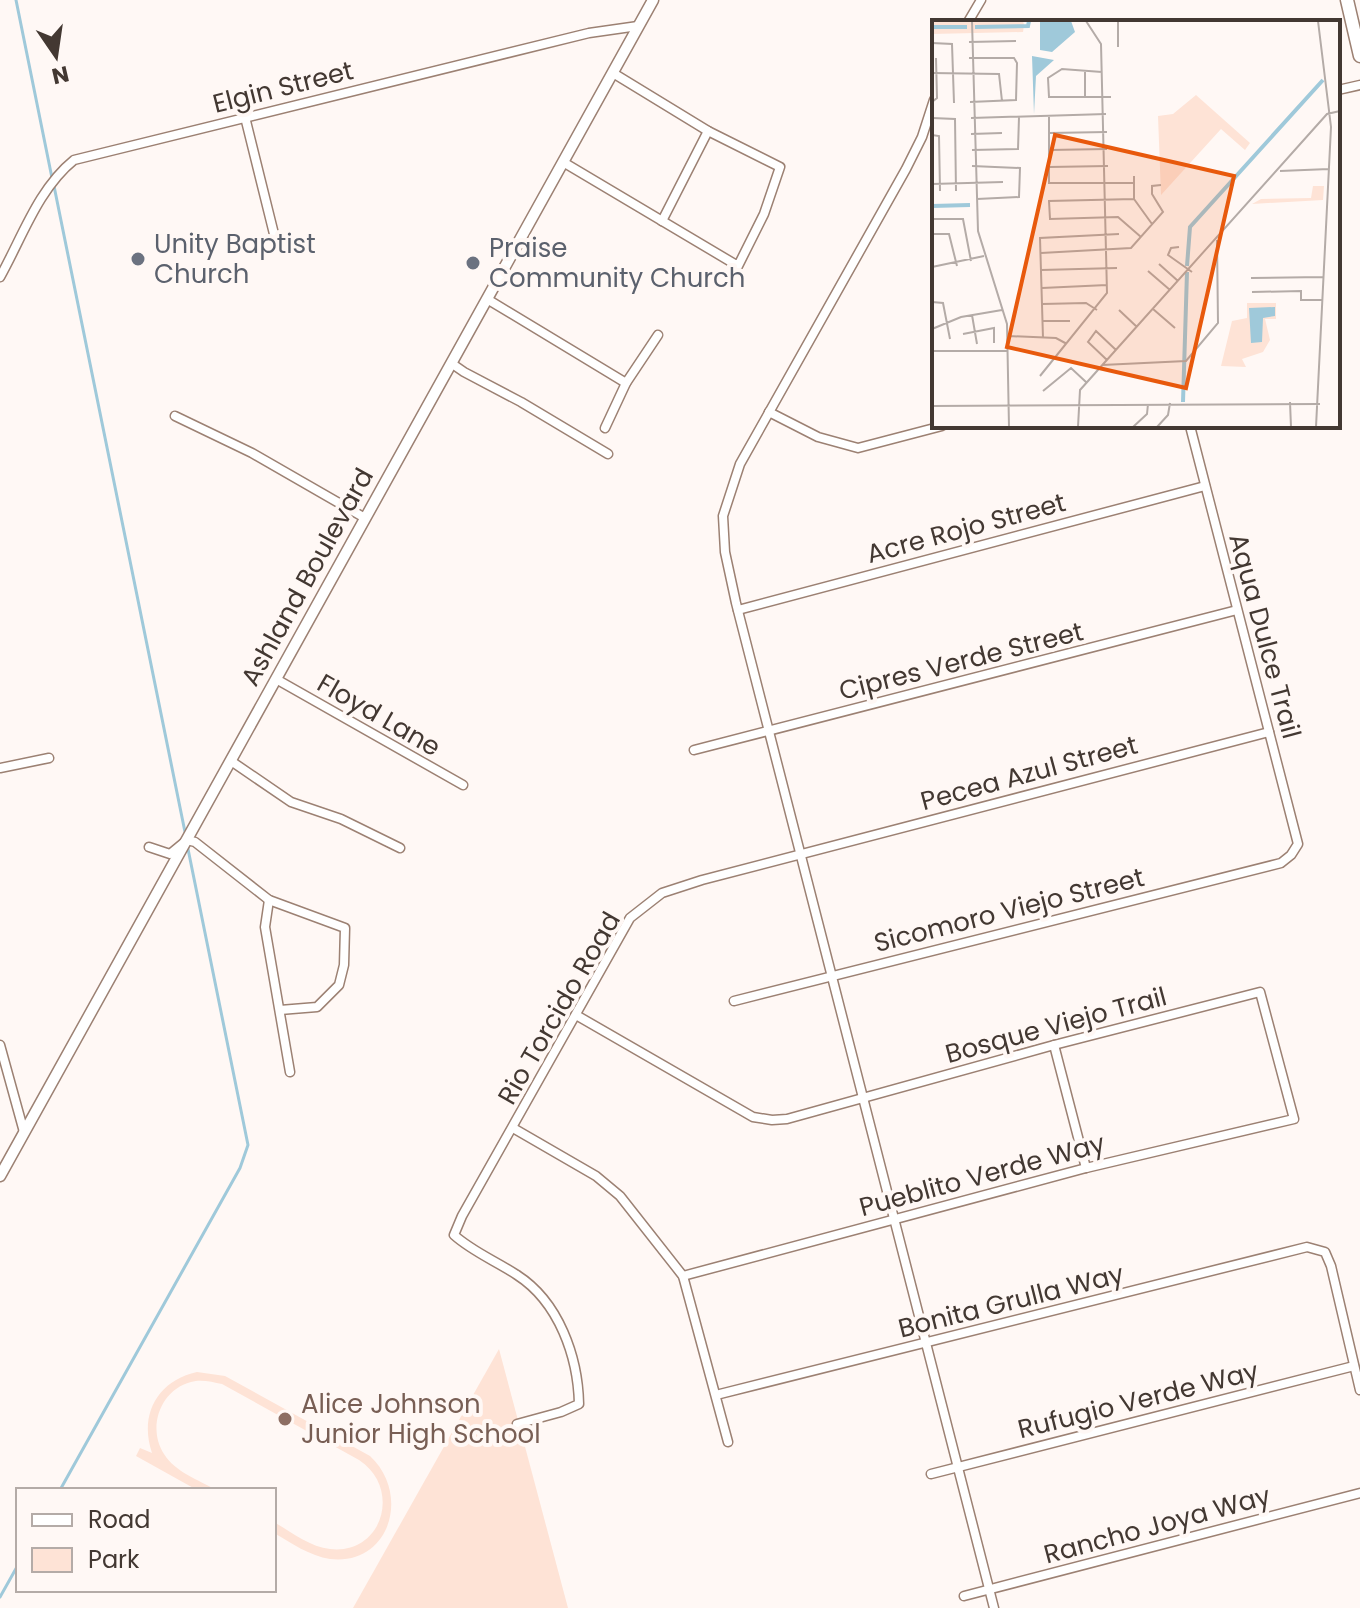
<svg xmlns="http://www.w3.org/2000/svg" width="1360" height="1608" viewBox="0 0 1360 1608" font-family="Poppins,sans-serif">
<rect width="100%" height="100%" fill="#fff8f5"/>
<g fill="#fee3d6">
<polygon points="499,1349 568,1608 353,1608"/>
<path d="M197 1372 225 1376 370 1456C411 1494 390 1566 330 1559 310 1556 291 1543 274 1533V1522C291 1532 310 1547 330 1549 383 1555 402 1488 359 1460L222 1384C212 1382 201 1379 191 1382 160 1390 147 1428 164 1454 175 1472 199 1480 216 1490H197L136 1456 140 1448 152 1453C139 1415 157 1381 197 1372Z"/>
</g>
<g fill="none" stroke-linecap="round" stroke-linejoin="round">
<g stroke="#9fc9da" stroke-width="3">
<polyline points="16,0 52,178"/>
<polyline points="54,186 186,837"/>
<polyline points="60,1490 240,1168 248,1145 187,844"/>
<polyline points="0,1597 18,1565"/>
</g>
<g stroke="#9c8173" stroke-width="11">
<g id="minor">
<polyline points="968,22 981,0"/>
<polyline points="1338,90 1360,85"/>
<polyline points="934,100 922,137 906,169 740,464 723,516 725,552 736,603 994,1608"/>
<polyline points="245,117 275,238"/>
<polyline points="563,162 738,266 764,214 780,167 708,131 613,73"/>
<polyline points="662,221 708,131"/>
<path d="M0 277C22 238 38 189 74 160L589 33 638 26"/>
<polyline points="487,299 626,383"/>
<polyline points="451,363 464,372 521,402 608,454"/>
<polyline points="769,412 818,437 858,448 942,426"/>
<polyline points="175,416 252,453 365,518"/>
<polyline points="605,428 626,383 658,335"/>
<polyline points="738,610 1205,486"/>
<polyline points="276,679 463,785"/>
<polyline points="694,750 1237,610"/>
<polyline points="231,761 291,802 341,819 400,848"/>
<polyline points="0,768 49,758"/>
<polyline points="149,847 170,854 187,840 195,842 269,900 345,928 344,965 339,985 317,1007 280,1010"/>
<polyline points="269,900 265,927 290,1072"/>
<polyline points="734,1001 1281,863 1291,855 1298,844 1190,426"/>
<polyline points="576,1015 753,1117 772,1120 787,1119 1054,1045 1260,992 1294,1119 1086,1168 683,1276"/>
<polyline points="0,1045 24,1132"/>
<polyline points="1054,1045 1086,1168"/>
<polyline points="513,1128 596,1176 620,1196 683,1276 728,1442"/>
<polyline points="716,1395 1307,1247 1325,1252 1331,1266 1360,1390"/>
<path d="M517 1424 561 1412 579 1404C578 1357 559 1302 517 1275 496 1261 473 1252 454 1235L462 1216 630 918 662 893 702 880 1269 732"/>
<polyline points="931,1474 1354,1366"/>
<polyline points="964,1596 1360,1493"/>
</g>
</g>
<g stroke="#9c8173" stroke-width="13">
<polyline id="tertiary" points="0,1176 653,0"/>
</g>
<g stroke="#9c8173" stroke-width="15">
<polyline id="secondary" points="1347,0 1360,56"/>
</g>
<use href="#minor" stroke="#fff" stroke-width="8"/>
<use href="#tertiary" stroke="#fff" stroke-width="10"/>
<use href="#secondary" stroke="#fff" stroke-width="12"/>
</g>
<g fill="#6b7280" stroke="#fff8f5" stroke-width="3">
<circle cx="138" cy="259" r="8"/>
<circle cx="473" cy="263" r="8"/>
</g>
<circle fill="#8d6e63" stroke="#fff8f5" stroke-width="3" cx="285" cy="1419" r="8"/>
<g text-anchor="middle" stroke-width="8" stroke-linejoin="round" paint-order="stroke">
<g font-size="26" fill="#433832" stroke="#fff8f5">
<text transform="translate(283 87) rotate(-14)" y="9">Elgin Street</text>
<text transform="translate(966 528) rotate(-15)" y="9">Acre Rojo Street</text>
<text transform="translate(307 577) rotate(-61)" y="9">Ashland Boulevard</text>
<text transform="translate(1265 636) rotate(75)" y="9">Aqua Dulce Trail</text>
<text transform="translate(961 661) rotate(-14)" y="9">Cipres Verde Street</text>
<text transform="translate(379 715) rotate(30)" y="9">Floyd Lane</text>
<text transform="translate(1029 773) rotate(-15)" y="9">Pecea Azul Street</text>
<text transform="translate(1009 910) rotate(-14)" y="9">Sicomoro Viejo Street</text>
<text transform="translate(559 1008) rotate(-60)" y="9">Rio Torcido Road</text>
<text transform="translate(1056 1025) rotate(-15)" y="9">Bosque Viejo Trail</text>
<text transform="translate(982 1175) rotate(-15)" y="9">Pueblito Verde Way</text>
<text transform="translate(1011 1301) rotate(-14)" y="9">Bonita Grulla Way</text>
<text transform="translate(1138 1400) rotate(-14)" y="9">Rufugio Verde Way</text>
<text transform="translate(1157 1525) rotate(-15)" y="9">Rancho Joya Way</text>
</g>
<g font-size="26" fill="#5b616d" stroke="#fff8f5" text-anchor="start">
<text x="154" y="253">Unity Baptist<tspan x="154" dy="30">Church</tspan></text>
<text x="489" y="257">Praise<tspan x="489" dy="30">Community Church</tspan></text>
</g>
<g font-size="26" fill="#785e54" stroke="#fff8f5" text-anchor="start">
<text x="301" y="1413">Alice Johnson<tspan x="301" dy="30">Junior High School</tspan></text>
</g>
</g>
<g transform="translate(932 20)">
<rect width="408" height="408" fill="#fff8f5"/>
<path d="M0 1H91L92 5 91 12 0 14ZM264 75 318 123 313 130 289 109 229 175 226 96 241 94ZM381 166H392L391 180 320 184 329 179 379 178ZM315 283H344V299H333L338 320 331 332 310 339 314 347 289 346 300 301 315 298Z" fill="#fee3d6"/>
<path d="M108 1H139L143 12 120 32 108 30ZM100 36 122 40 104 56 102 94ZM343 287V296L331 298 330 322 319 323 317 288Z" fill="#9fc9da"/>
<path fill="none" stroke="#9fc9da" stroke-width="4" d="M0 7H35M43 7 96 6 97 1M0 186 38 185M255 246 258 207 391 60M251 382 255 252"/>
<path fill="none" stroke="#b4aba7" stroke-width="2" d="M40 1 46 211 75 304 77 407M186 1V27M37 22 84 21M0 23 20 24 22 83M37 38H82L85 43 84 80 38 82M153 51V78M170 52 130 49 116 58 117 77H179M0 53 67 54 70 81M0 82 5 78 4 38M117 96V163H202M0 98 23 99 24 171M39 98 174 94M117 113 175 112M39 114 70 113M0 115 7 116 8 171M40 130 86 129 87 97M117 130 175 129M40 146 88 148 87 177 45 179M117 147 176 146M348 151 397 149M202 156V179L220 204M0 164 71 162M202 179 117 181 118 199 186 197 209 217M0 199H31L39 241M0 214H17L25 246M247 227 239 228 236 235 260 252M109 233 199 228 231 192 220 174V166L229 165M227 244 246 261M0 247 52 236M109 250 185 248M216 251 238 270M319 258 391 257M110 268 175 265M320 272 369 271V280H390M0 282 11 283 18 319M110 284 154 283 165 290M221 289 243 308M187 290 205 307M40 295 45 324M111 301H138M0 309 29 297 70 290M0 312 1 390M31 314 62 308V323M76 316 124 318 135 324M111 318 108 218 187 214M2 331H75M175 340 156 322 164 311 184 330M170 345 254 341 286 303 285 220M108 356 175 273 169 24 154 1M111 371 139 348 154 362M358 382 359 407M0 386 388 384M146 407 148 370 395 94 408 91M201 407 215 394 216 384M225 407 236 395 238 383M384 407 399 107 386 1"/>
<path fill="#e8590c" fill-opacity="0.15" stroke="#e8590c" stroke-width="4" d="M123 115 302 156 254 368 75 327Z"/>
<rect width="408" height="408" fill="none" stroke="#433832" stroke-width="4"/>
</g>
<rect x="16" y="1488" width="260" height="104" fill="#fff8f5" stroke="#b4aba7" stroke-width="2"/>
<rect x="32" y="1514" width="40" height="12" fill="#ffffff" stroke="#b4aba7" stroke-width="2"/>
<text x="88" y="1528" font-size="24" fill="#433832">Road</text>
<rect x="32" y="1548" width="40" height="24" fill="#fee3d6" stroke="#b4aba7" stroke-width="2"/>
<text x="88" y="1568" font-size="24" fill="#433832">Park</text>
<g transform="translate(56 56) rotate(167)" stroke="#fff8f5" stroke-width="6" paint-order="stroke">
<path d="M0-6L14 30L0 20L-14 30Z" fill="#433832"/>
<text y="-12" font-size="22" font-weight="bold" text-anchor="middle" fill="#433832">N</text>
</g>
</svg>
